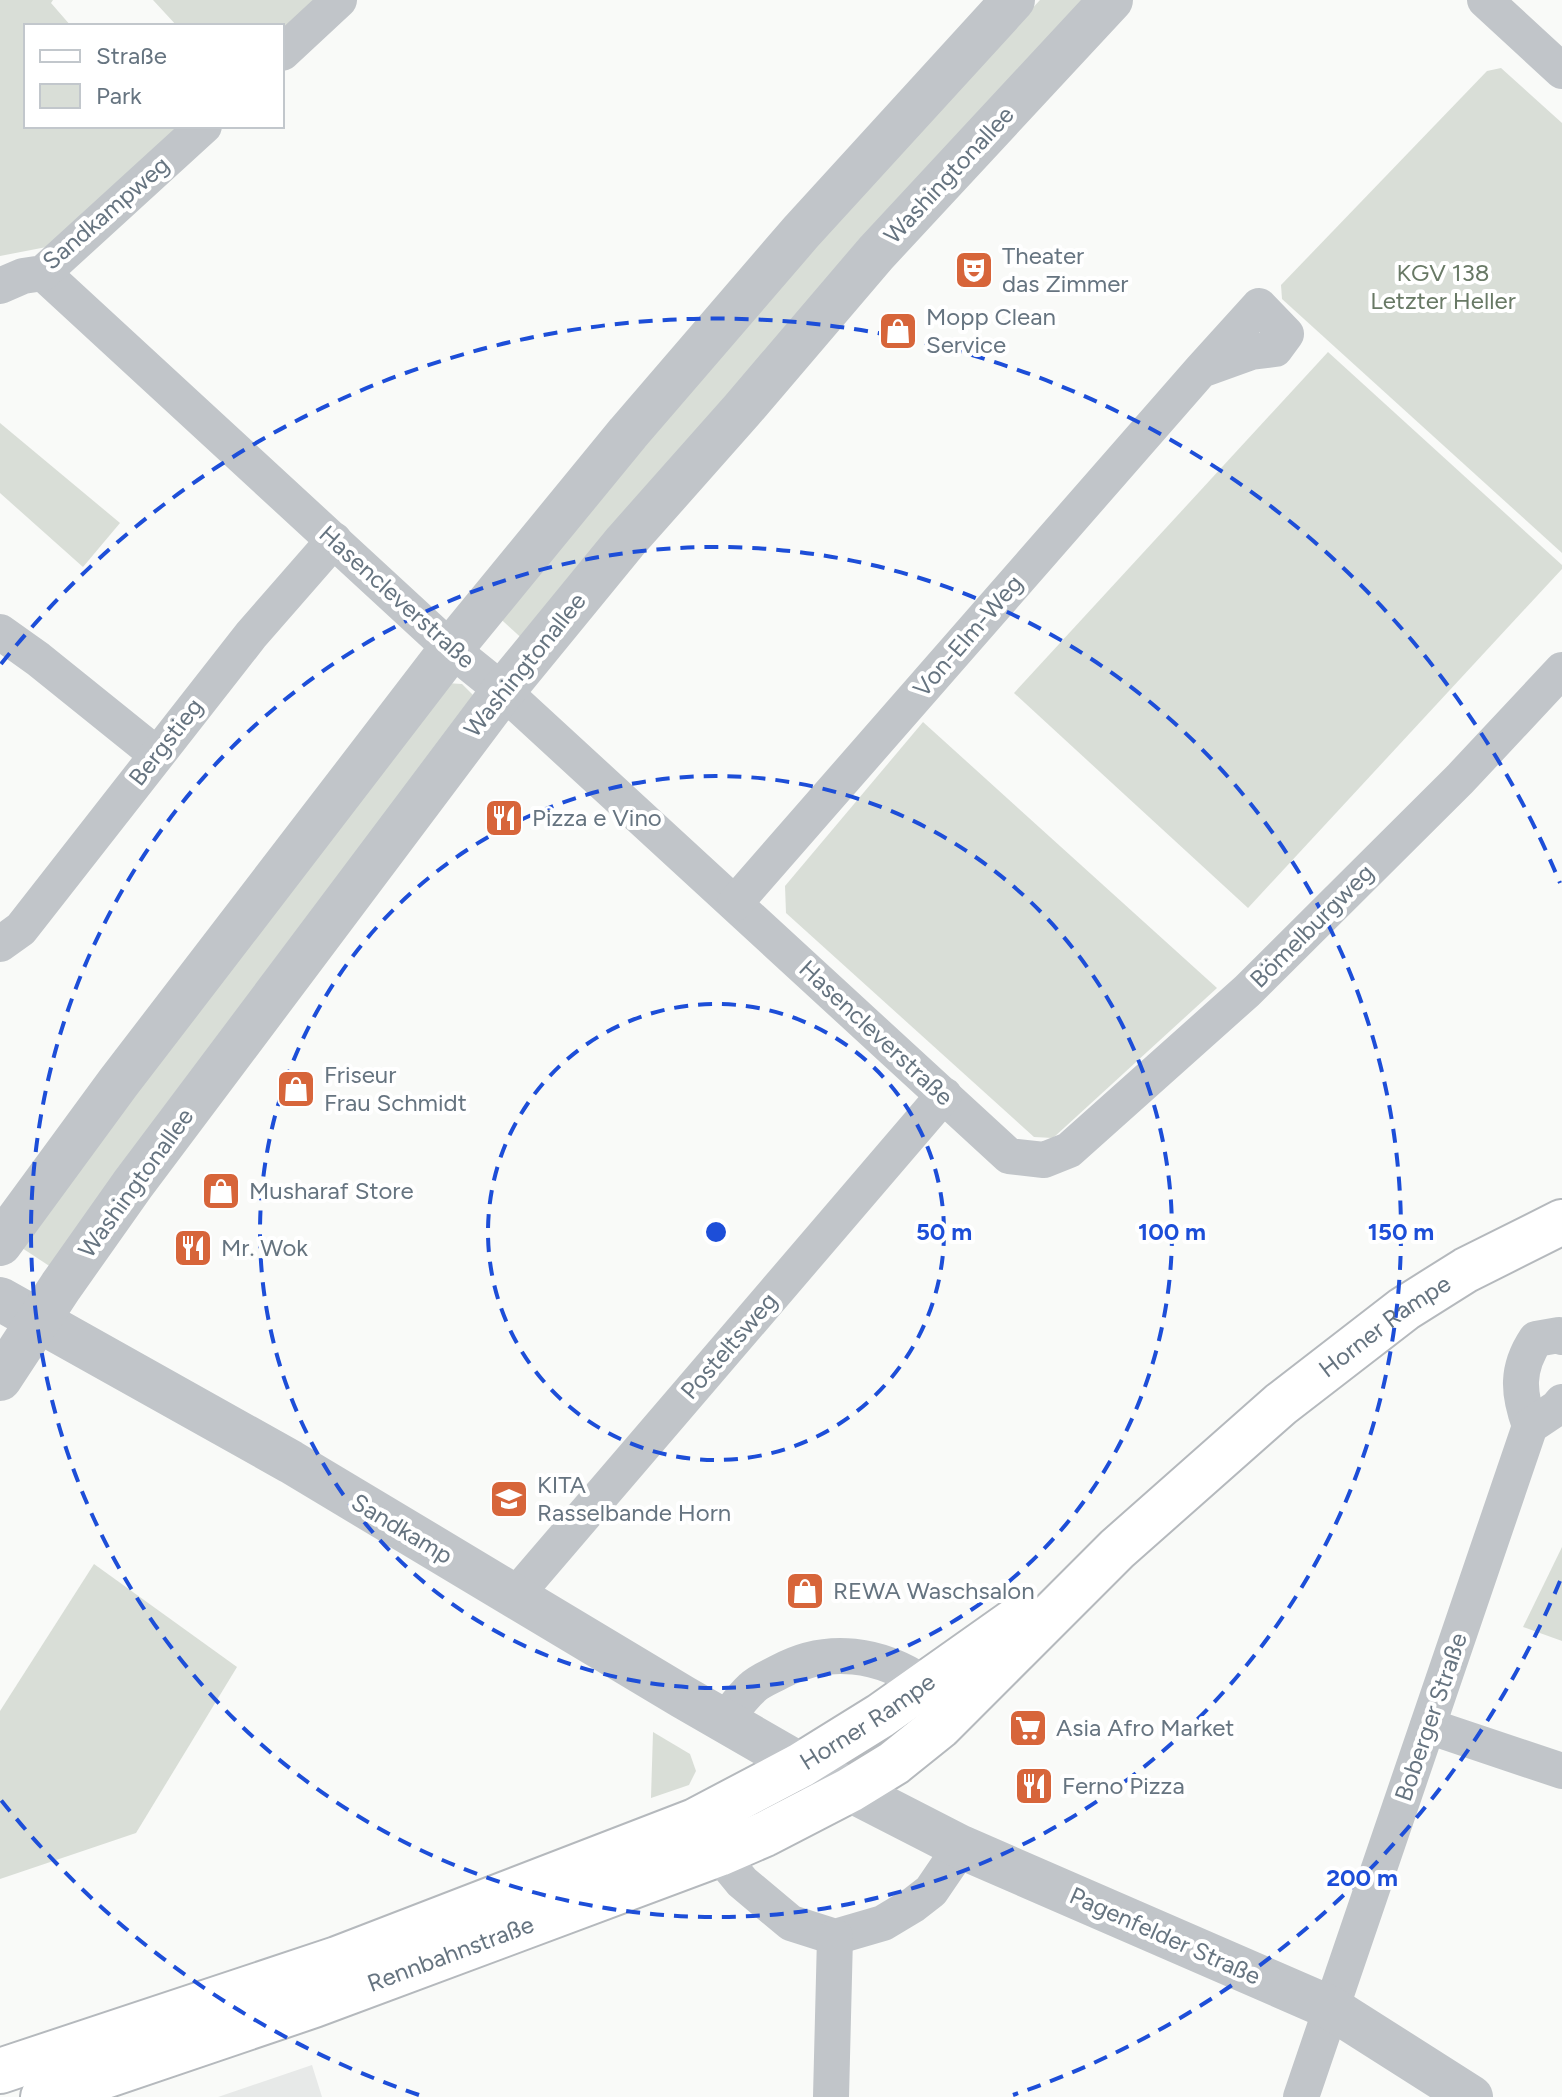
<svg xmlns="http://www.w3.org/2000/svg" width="1562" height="2097" viewBox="0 0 1562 2097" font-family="Figtree,sans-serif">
<rect width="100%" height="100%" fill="#f9faf8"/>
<polygon fill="#e7e9e8" points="312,2065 322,2097 218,2097"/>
<g fill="#d9ded7">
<polygon points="0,0 53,0 51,3 71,26 26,26 26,126 190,126 62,244 0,256"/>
<polygon points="153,0 322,0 282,38 282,26 177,26"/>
<polygon points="1040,0 1096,0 527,643 494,613 636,437"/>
<polygon points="1501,68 1562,123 1562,553 1282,299 1281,285 1487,71"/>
<polygon points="1328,352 1562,565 1562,569 1248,908 1014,693"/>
<polygon points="0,423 120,523 83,567 0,493"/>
<polygon points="446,683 462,684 473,695 60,1273 19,1246"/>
<polygon points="923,722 1217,988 1053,1138 1034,1137 786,913 785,886"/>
<polygon points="1562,1547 1562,1641 1523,1627"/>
<polygon points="94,1564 237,1667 136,1833 0,1879 0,1711"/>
<polygon points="653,1732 690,1754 696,1771 689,1785 651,1798"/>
</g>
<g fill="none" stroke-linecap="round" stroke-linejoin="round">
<g stroke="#b5b9bd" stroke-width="48">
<g id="primary">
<path id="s1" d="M0 2071 337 1959 695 1821 801 1765 880 1716 1020 1617"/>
<path id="s2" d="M43 2097 314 2005 719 1854 765 1834 850 1790 894 1763 940 1726 1117 1549 1281 1404 1404 1309 1466 1270 1562 1222"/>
</g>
</g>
<g stroke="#c1c5c9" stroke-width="36">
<polyline points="1485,0 1562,71"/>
<polyline points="282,53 339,0"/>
<polyline points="43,273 451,649 503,691 1009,1156 1044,1160 1069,1150 1247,991 1460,779 1562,670"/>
<polyline points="0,286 23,276 43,273 204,126"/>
<polyline points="0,632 38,659 156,754"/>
<polyline points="735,903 1201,370 1251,352 1275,349 1286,334 1259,306 1201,370"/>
<polyline points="0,944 21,929 251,635 334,540"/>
<path d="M1530 1426C1518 1393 1516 1369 1536 1339L1559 1335 1562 1337"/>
<polyline points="514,1597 944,1095"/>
<path d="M724 1721C733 1710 742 1697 752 1688 759 1681 770 1677 779 1672 828 1645 881 1654 925 1684"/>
<polyline points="1428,1726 1562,1771"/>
<polyline points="719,1854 742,1882 791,1923 835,1937 883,1923 913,1905 931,1891 961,1847"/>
<polyline points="831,2097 835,1937"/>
<polyline points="1301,2097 1530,1426 1557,1408 1562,1402"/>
</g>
<g stroke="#c1c5c9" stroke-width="44">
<polyline points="0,1244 118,1083 451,649 628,433 801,232 1013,0"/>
<polyline points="0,1299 291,1462 683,1697 801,1765 961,1847 1331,2008 1471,2097"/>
<polyline points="0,1379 61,1286 133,1184 503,691 625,542 742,410 876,253 1111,0"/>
</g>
<use href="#primary" stroke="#fff" stroke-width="44"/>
</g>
<g fill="none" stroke="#1d4ed8" stroke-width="4" stroke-dasharray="14 10">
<circle cx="716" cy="1232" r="228"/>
<circle cx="716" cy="1232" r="456"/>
<circle cx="716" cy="1232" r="685"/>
<path d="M1560 1581A913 913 0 0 1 1013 2095M419 2095A913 913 0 0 1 1 1800M1 664A913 913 0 0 1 1560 883"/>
</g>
<defs>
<g id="theatre-square" transform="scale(2)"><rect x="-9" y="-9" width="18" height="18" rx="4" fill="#d7653a" stroke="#fff"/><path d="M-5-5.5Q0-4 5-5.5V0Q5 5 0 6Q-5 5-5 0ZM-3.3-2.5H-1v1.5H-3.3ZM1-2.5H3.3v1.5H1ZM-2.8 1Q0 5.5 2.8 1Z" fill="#fff"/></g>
<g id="shop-square" transform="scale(2)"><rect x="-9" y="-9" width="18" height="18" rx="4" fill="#d7653a" stroke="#fff"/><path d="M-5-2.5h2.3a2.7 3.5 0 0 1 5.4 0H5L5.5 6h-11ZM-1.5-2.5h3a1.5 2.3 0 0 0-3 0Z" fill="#fff"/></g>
<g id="restaurant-square" transform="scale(2)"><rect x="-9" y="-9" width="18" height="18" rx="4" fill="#d7653a" stroke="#fff"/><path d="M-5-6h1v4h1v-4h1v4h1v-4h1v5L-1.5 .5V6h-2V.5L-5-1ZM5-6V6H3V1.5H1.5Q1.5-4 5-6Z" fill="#fff"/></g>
<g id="school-square" transform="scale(2)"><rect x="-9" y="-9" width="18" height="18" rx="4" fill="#d7653a" stroke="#fff"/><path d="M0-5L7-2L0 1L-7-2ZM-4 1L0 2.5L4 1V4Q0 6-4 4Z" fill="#fff"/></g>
<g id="supermarket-square" transform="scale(2)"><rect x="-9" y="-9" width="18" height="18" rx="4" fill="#d7653a" stroke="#fff"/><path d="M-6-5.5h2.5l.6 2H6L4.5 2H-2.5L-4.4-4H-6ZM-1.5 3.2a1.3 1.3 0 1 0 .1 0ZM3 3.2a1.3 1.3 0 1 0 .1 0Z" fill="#fff"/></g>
</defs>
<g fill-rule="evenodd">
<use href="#theatre-square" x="974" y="270"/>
<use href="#shop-square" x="898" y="331"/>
<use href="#restaurant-square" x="504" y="818"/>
<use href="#shop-square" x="296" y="1089"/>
<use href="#shop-square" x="221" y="1191"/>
<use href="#restaurant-square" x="193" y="1248"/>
<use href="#school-square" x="509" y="1499"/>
<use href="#shop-square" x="805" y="1591"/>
<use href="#supermarket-square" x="1028" y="1728"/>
<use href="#restaurant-square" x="1034" y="1786"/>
</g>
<g text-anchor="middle" stroke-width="8" stroke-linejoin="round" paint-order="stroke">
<g font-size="24" fill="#667480" stroke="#fff">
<text transform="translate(949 175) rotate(-47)" y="8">Washingtonallee</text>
<text transform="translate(106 213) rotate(-41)" y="8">Sandkampweg</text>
<text transform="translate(397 597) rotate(42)" y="8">Hasencleverstraße</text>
<text transform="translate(968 636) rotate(-49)" y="8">Von-Elm-Weg</text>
<text transform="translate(525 665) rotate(-51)" y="8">Washingtonallee</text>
<text transform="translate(166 742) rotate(-52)" y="8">Bergstieg</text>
<text transform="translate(1312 926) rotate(-45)" y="8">Bömelburgweg</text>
<text transform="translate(876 1033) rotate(43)" y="8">Hasencleverstraße</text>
<text transform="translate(136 1183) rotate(-54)" y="8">Washingtonallee</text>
<text dy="8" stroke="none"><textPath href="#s2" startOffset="1574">Horner Rampe</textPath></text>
<text transform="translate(729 1346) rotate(-49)" y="8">Posteltsweg</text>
<text transform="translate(402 1529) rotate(31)" y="8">Sandkamp</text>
<text transform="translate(1431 1717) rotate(-71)" y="8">Boberger Straße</text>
<text dy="8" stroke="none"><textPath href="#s1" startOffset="938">Horner Rampe</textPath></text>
<text transform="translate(1165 1936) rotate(24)" y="8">Pagenfelder Straße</text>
<text dy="8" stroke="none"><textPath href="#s2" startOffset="432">Rennbahnstraße</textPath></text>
</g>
<g font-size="24" fill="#667480" stroke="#fff" text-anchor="start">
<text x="1002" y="264">Theater<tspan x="1002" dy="28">das Zimmer</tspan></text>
<text x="926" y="325">Mopp Clean<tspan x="926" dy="28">Service</tspan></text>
<text x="532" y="826">Pizza e Vino</text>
<text x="324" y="1083">Friseur<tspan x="324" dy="28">Frau Schmidt</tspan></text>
<text x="249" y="1199">Musharaf Store</text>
<text x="221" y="1256">Mr. Wok</text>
<text x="537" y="1493">KITA<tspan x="537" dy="28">Rasselbande Horn</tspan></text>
<text x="833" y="1599">REWA Waschsalon</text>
<text x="1056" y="1736">Asia Afro Market</text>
<text x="1062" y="1794">Ferno Pizza</text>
</g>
<g font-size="24" fill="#687965" stroke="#fff">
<text x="1443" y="281">KGV 138<tspan x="1443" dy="28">Letzter Heller</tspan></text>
</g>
</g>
<circle cx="716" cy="1232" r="12" fill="#1d4ed8" stroke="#fff" stroke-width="4"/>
<g font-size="24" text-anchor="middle" font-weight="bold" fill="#1d4ed8" stroke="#fff" stroke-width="8" stroke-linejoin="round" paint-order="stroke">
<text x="944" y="1240">50 m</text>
<text x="1172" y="1240">100 m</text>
<text x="1401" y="1240">150 m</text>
<text x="1362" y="1886">200 m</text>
</g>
<rect x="24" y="24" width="260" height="104" fill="#ffffff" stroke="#c2c7cc" stroke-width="2"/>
<rect x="40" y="50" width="40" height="12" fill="#ffffff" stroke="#c2c7cc" stroke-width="2"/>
<text x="96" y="64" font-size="24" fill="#667480">Straße</text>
<rect x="40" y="84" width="40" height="24" fill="#d9ded7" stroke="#c2c7cc" stroke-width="2"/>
<text x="96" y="104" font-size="24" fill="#667480">Park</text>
</svg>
